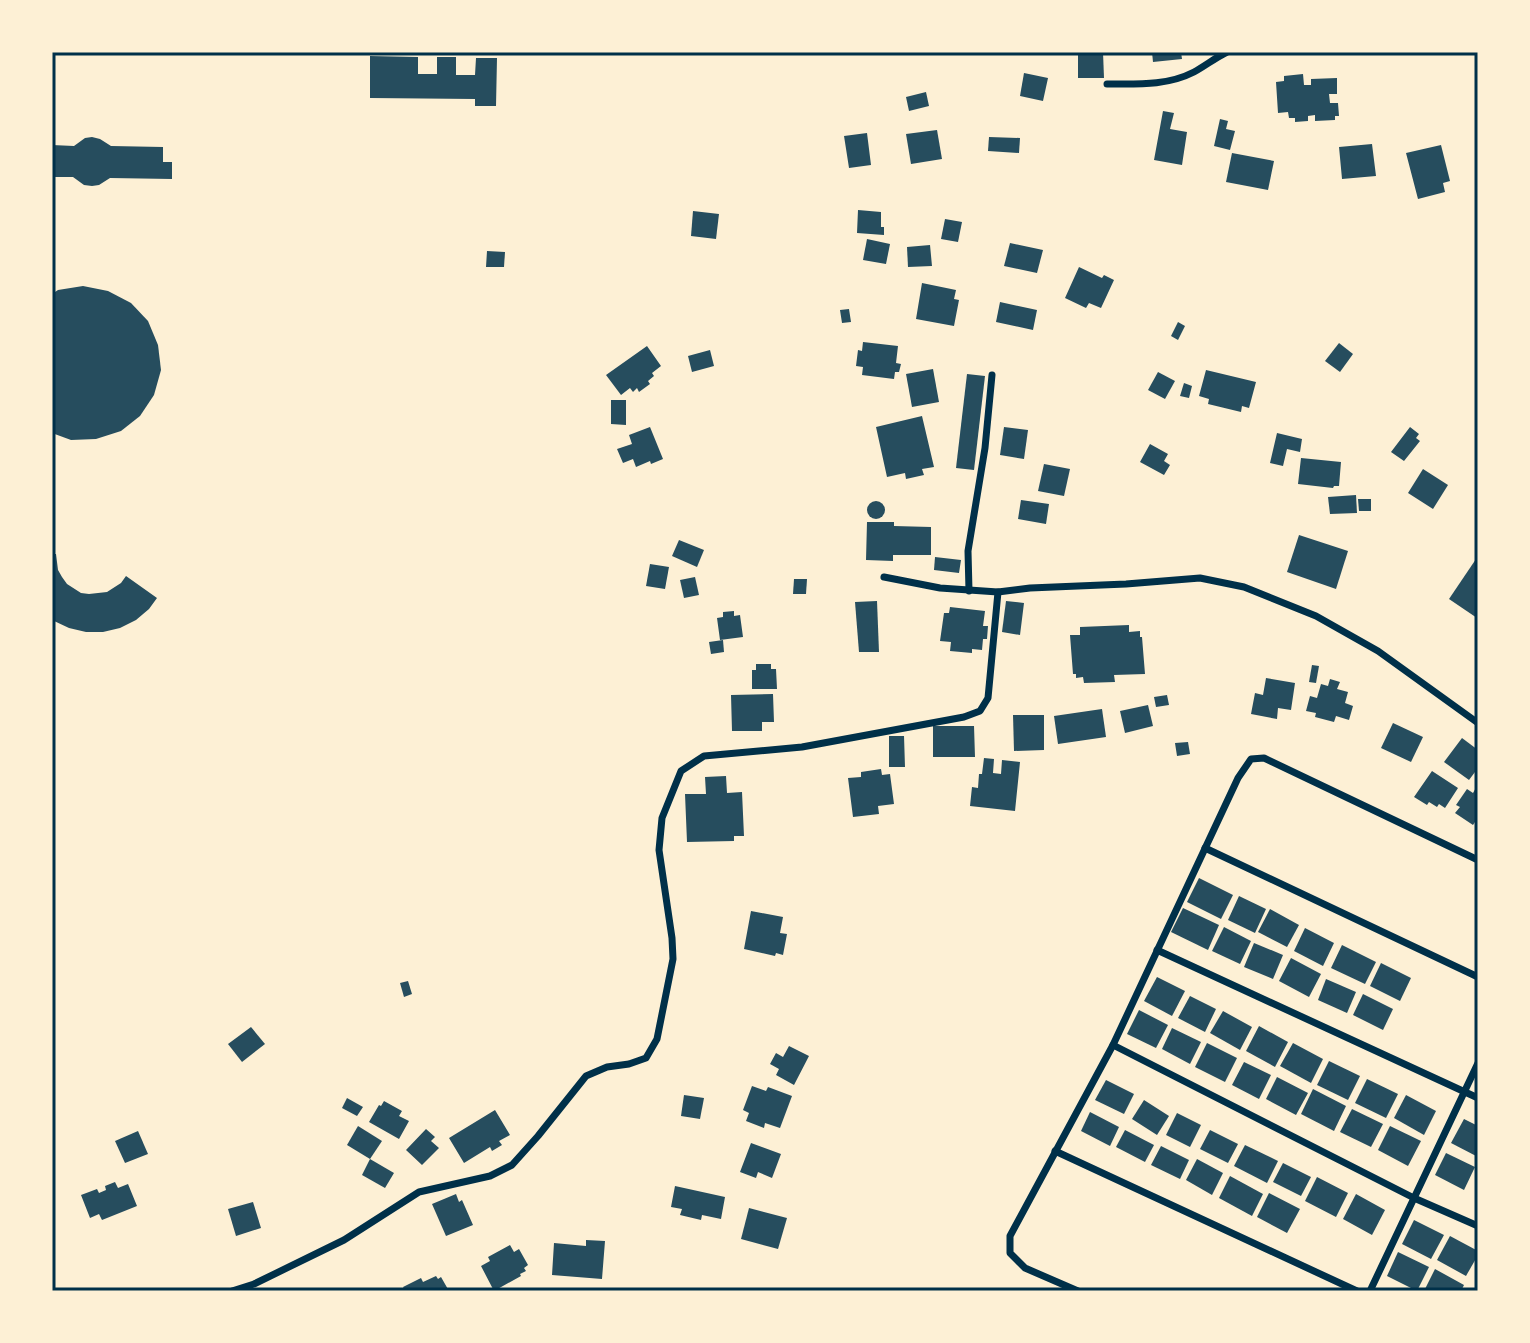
<svg xmlns="http://www.w3.org/2000/svg" width="1530" height="1343" viewBox="0 0 1530 1343" font-family="'Titillium Web',sans-serif">
<rect width="100%" height="100%" fill="#fdf0d5"/>
<g fill="#264d5e">
<polygon points="1078,52 1103,52 1104,78 1078,78"/>
<polygon points="1152,52 1181,52 1182,59 1153,62"/>
<polygon points="370,56 418,57 418,74 437,74 437,57 456,57 456,75 475,75 476,58 497,58 496,106 475,106 475,99 370,98"/>
<polygon points="1024,73 1048,78 1043,101 1020,96"/>
<polygon points="1303,74 1304,85 1311,85 1311,79 1337,78 1337,94 1329,94 1330,103 1338,103 1339,116 1335,116 1335,120 1315,121 1315,115 1308,116 1308,121 1295,122 1295,118 1289,118 1288,112 1278,113 1276,82 1284,81 1284,76"/>
<polygon points="926,92 929,106 909,111 906,97"/>
<polygon points="1163,111 1174,113 1170,129 1187,132 1182,165 1154,160"/>
<polygon points="1220,119 1228,121 1226,129 1235,131 1230,150 1214,146"/>
<polygon points="937,130 942,159 911,164 906,134"/>
<polygon points="867,133 871,165 849,168 844,136"/>
<polygon points="92,137 100,139 111,146 163,147 163,162 172,162 172,179 110,178 99,185 92,186 84,185 73,177 52,177 52,145 74,146 85,138"/>
<polygon points="989,137 1020,138 1019,153 988,151"/>
<polygon points="1372,144 1376,176 1342,179 1339,147"/>
<polygon points="1441,145 1450,181 1443,183 1445,192 1418,199 1406,153"/>
<polygon points="1232,153 1274,161 1268,190 1226,182"/>
<polygon points="858,210 881,212 881,227 884,227 884,235 857,233"/>
<polygon points="693,211 719,214 716,239 691,236"/>
<polygon points="945,219 962,222 958,242 941,239"/>
<polygon points="867,239 890,244 886,264 863,260"/>
<polygon points="1010,243 1043,250 1037,273 1004,266"/>
<polygon points="930,245 932,266 908,267 907,247"/>
<polygon points="487,251 505,252 504,267 486,267"/>
<polygon points="1079,267 1102,278 1104,275 1114,280 1101,308 1089,303 1086,308 1065,298"/>
<polygon points="922,283 956,290 954,299 959,300 954,326 916,319"/>
<polygon points="83,286 108,291 131,303 148,321 158,345 161,370 154,395 140,416 121,431 96,439 71,440 52,433 52,294 58,290"/>
<polygon points="1000,302 1037,310 1033,330 996,322"/>
<polygon points="849,309 851,322 842,323 840,310"/>
<polygon points="1178,322 1185,326 1178,340 1171,336"/>
<polygon points="863,342 898,346 896,363 901,364 899,372 895,372 894,379 862,375 863,367 856,366 858,350 862,351"/>
<polygon points="1339,343 1353,354 1340,372 1325,361"/>
<polygon points="647,346 661,366 652,373 654,376 648,381 650,384 639,392 637,388 633,392 630,388 621,395 606,375"/>
<polygon points="710,350 714,366 692,372 688,356"/>
<polygon points="933,369 939,402 912,407 906,374"/>
<polygon points="1206,370 1256,382 1249,408 1242,406 1241,412 1208,404 1209,399 1199,396"/>
<polygon points="1158,372 1175,381 1165,399 1148,390"/>
<polygon points="967,374 985,376 974,470 956,468"/>
<polygon points="1184,383 1192,386 1189,398 1180,396"/>
<polygon points="611,400 626,400 626,425 611,424"/>
<polygon points="922,416 934,467 922,469 924,475 906,479 905,473 887,477 876,427"/>
<polygon points="650,427 663,459 651,464 650,461 636,467 633,459 623,463 617,449 632,444 629,435"/>
<polygon points="1004,427 1028,430 1024,459 1000,455"/>
<polygon points="1410,427 1419,434 1416,438 1420,441 1404,461 1391,452"/>
<polygon points="1277,433 1302,439 1300,452 1287,449 1283,466 1270,463"/>
<polygon points="1150,444 1168,454 1164,461 1170,465 1164,475 1140,462"/>
<polygon points="1301,458 1341,462 1339,486 1334,486 1333,488 1298,484"/>
<polygon points="1044,464 1070,469 1064,496 1038,491"/>
<polygon points="1423,469 1448,485 1433,509 1408,493"/>
<polygon points="1356,495 1357,513 1330,514 1328,497"/>
<polygon points="1358,499 1371,499 1371,511 1359,511"/>
<polygon points="1021,500 1049,504 1046,524 1018,519"/>
<circle cx="876" cy="510" r="9"/>
<polygon points="867,522 894,522 894,526 931,527 931,555 893,555 893,561 866,560"/>
<polygon points="1299,535 1348,551 1336,589 1287,572"/>
<polygon points="679,540 704,550 697,567 672,556"/>
<polygon points="52,554 56,554 58,570 62,577 67,584 81,593 89,594 107,592 121,583 126,576 157,598 149,609 136,620 120,628 103,632 86,632 69,628 52,620"/>
<polygon points="935,557 961,560 959,573 934,570"/>
<polygon points="1476,559 1478,560 1477,618 1449,599"/>
<polygon points="650,564 669,567 665,589 646,586"/>
<polygon points="695,577 699,595 684,598 680,580"/>
<polygon points="794,579 807,579 806,594 793,594"/>
<polygon points="877,601 879,652 859,652 855,602"/>
<polygon points="1006,601 1024,603 1020,635 1002,632"/>
<polygon points="950,607 985,611 983,626 988,626 987,639 983,639 982,650 972,649 972,653 950,651 951,642 940,641 944,613 949,613"/>
<polygon points="734,611 734,616 740,615 743,637 720,640 717,618 723,617 723,612"/>
<polygon points="1129,625 1129,632 1140,631 1140,637 1142,637 1145,674 1114,675 1115,682 1084,683 1083,677 1076,678 1076,674 1073,674 1070,635 1080,635 1080,627"/>
<polygon points="723,640 724,652 711,654 709,642"/>
<polygon points="756,664 771,664 771,669 776,669 777,689 752,689 752,670 756,670"/>
<polygon points="1312,665 1319,666 1316,683 1309,682"/>
<polygon points="1266,678 1295,683 1291,710 1278,708 1277,719 1251,714 1255,693 1263,695"/>
<polygon points="1330,679 1340,682 1337,689 1348,692 1345,703 1353,706 1349,720 1336,716 1334,722 1315,717 1316,713 1306,711 1310,696 1317,698 1321,684 1328,686"/>
<polygon points="773,694 774,722 762,722 762,731 732,731 731,695"/>
<polygon points="1167,695 1169,705 1156,707 1154,697"/>
<polygon points="1148,705 1153,726 1125,733 1120,711"/>
<polygon points="1102,709 1106,737 1058,744 1054,716"/>
<polygon points="1013,715 1044,715 1044,750 1014,751"/>
<polygon points="1393,723 1423,737 1411,762 1381,748"/>
<polygon points="933,726 974,726 975,757 933,757"/>
<polygon points="889,736 904,736 905,767 889,767"/>
<polygon points="1462,738 1478,750 1478,768 1469,780 1444,762"/>
<polygon points="1188,742 1190,754 1177,756 1175,743"/>
<polygon points="984,758 994,759 993,773 1001,774 1002,760 1020,762 1015,811 970,806 972,787 978,788 979,774 982,774"/>
<polygon points="881,769 882,775 890,774 894,804 878,806 879,814 853,817 848,778 861,777 861,772"/>
<polygon points="1432,771 1458,788 1445,808 1439,804 1437,807 1429,802 1427,805 1414,797"/>
<polygon points="726,776 727,793 742,792 744,836 734,836 734,841 687,842 685,794 706,794 705,777"/>
<polygon points="1478,784 1478,824 1475,822 1473,825 1455,813 1460,807 1456,805 1467,789 1473,793"/>
<polygon points="1199,878 1233,895 1221,919 1187,902"/>
<polygon points="1239,896 1266,909 1255,933 1228,920"/>
<polygon points="1183,908 1219,925 1208,950 1171,932"/>
<polygon points="1270,909 1299,925 1287,947 1258,932"/>
<polygon points="751,911 783,917 780,933 787,934 783,955 776,953 775,956 744,949"/>
<polygon points="1224,927 1251,941 1240,964 1212,951"/>
<polygon points="1305,928 1334,943 1323,966 1294,951"/>
<polygon points="1254,943 1283,955 1273,979 1244,967"/>
<polygon points="1342,945 1376,962 1365,984 1331,968"/>
<polygon points="1291,958 1321,974 1309,997 1279,981"/>
<polygon points="1381,963 1411,978 1400,1001 1370,986"/>
<polygon points="1157,977 1185,991 1172,1016 1144,1001"/>
<polygon points="1326,979 1356,992 1347,1013 1318,1000"/>
<polygon points="408,981 412,994 404,997 400,983"/>
<polygon points="1363,994 1393,1009 1383,1030 1353,1015"/>
<polygon points="1190,996 1216,1009 1205,1032 1178,1018"/>
<polygon points="1139,1010 1168,1025 1156,1048 1127,1034"/>
<polygon points="1223,1011 1252,1027 1240,1050 1210,1033"/>
<polygon points="1259,1026 1288,1042 1275,1067 1246,1051"/>
<polygon points="251,1027 265,1044 242,1062 228,1044"/>
<polygon points="1172,1028 1201,1042 1190,1064 1162,1049"/>
<polygon points="1207,1043 1237,1058 1225,1082 1195,1067"/>
<polygon points="1293,1043 1323,1059 1311,1083 1280,1066"/>
<polygon points="789,1046 809,1056 794,1085 776,1075 779,1069 770,1064 776,1053 783,1057"/>
<polygon points="1329,1061 1360,1076 1348,1100 1317,1085"/>
<polygon points="1244,1062 1271,1075 1259,1099 1232,1085"/>
<polygon points="1277,1077 1308,1093 1296,1115 1266,1099"/>
<polygon points="1367,1079 1398,1094 1386,1118 1355,1103"/>
<polygon points="1106,1080 1134,1094 1124,1114 1095,1100"/>
<polygon points="752,1086 766,1091 768,1087 792,1096 780,1128 765,1123 764,1128 746,1121 749,1113 743,1110"/>
<polygon points="1313,1089 1346,1106 1334,1131 1301,1114"/>
<polygon points="684,1095 704,1098 700,1119 681,1116"/>
<polygon points="1406,1095 1436,1111 1424,1135 1394,1118"/>
<polygon points="347,1098 363,1107 357,1116 342,1108"/>
<polygon points="1144,1100 1169,1116 1157,1135 1132,1119"/>
<polygon points="384,1101 402,1111 399,1116 409,1121 399,1139 369,1122 379,1105 381,1106"/>
<polygon points="1352,1109 1383,1124 1371,1147 1340,1132"/>
<polygon points="495,1110 510,1135 499,1141 502,1145 492,1151 490,1147 464,1163 449,1138"/>
<polygon points="1090,1112 1119,1127 1110,1146 1081,1131"/>
<polygon points="1177,1113 1201,1125 1190,1147 1166,1135"/>
<polygon points="1464,1119 1478,1126 1478,1157 1451,1143"/>
<polygon points="358,1126 382,1141 370,1159 347,1145"/>
<polygon points="1390,1126 1421,1141 1408,1166 1378,1150"/>
<polygon points="426,1129 435,1137 431,1141 439,1148 422,1165 406,1150"/>
<polygon points="1125,1130 1154,1145 1145,1162 1116,1147"/>
<polygon points="1210,1130 1238,1144 1228,1163 1200,1149"/>
<polygon points="138,1131 148,1154 125,1163 115,1141"/>
<polygon points="751,1143 781,1154 772,1178 758,1172 756,1178 740,1172"/>
<polygon points="1245,1145 1278,1161 1267,1183 1234,1166"/>
<polygon points="1161,1146 1189,1160 1180,1179 1151,1165"/>
<polygon points="1446,1153 1475,1167 1464,1190 1435,1175"/>
<polygon points="370,1159 394,1173 385,1188 362,1175"/>
<polygon points="1197,1159 1223,1173 1212,1195 1186,1180"/>
<polygon points="1283,1163 1311,1177 1301,1196 1273,1182"/>
<polygon points="1230,1176 1263,1194 1252,1216 1219,1198"/>
<polygon points="1317,1177 1348,1193 1336,1217 1305,1201"/>
<polygon points="115,1182 118,1188 128,1184 137,1206 102,1220 99,1214 90,1218 81,1195 97,1189 99,1193 106,1190 105,1186"/>
<polygon points="675,1186 725,1197 721,1219 702,1215 701,1220 680,1215 682,1209 671,1207"/>
<polygon points="1269,1193 1300,1209 1287,1233 1257,1217"/>
<polygon points="456,1194 459,1202 462,1200 473,1225 446,1236 432,1204"/>
<polygon points="1356,1194 1385,1210 1372,1235 1343,1219"/>
<polygon points="253,1202 261,1228 236,1236 228,1209"/>
<polygon points="749,1208 787,1218 778,1249 741,1239"/>
<polygon points="1414,1220 1444,1235 1431,1259 1402,1244"/>
<polygon points="1450,1236 1478,1251 1478,1255 1466,1276 1437,1260"/>
<polygon points="586,1240 605,1241 602,1279 552,1275 554,1243 586,1246"/>
<polygon points="510,1245 514,1252 519,1249 528,1265 524,1268 526,1271 520,1274 521,1276 494,1291 481,1266 490,1261 488,1257"/>
<polygon points="1398,1252 1429,1267 1417,1291 1387,1276"/>
<polygon points="1435,1269 1464,1285 1461,1291 1424,1291"/>
<polygon points="436,1276 438,1279 441,1277 449,1291 405,1291 403,1287 421,1278 423,1282"/>
</g>
<g fill="none" stroke-linecap="round" stroke-linejoin="round">
<g stroke="#003049" stroke-width="7">
<path d="M1107 84C1137 84 1167 86 1194 72 1205 66 1215 58 1227 52"/>
<polyline points="884,577 940,588 998,592 1030,588 1126,584 1200,578 1244,587 1316,616 1378,651 1478,723"/>
<polyline points="969,591 968,551 985,448 992,375"/>
<polyline points="1205,848 1478,977"/>
<polyline points="1157,950 1478,1098"/>
<polyline points="1113,1045 1414,1198 1478,1226"/>
<polyline points="1055,1151 1357,1291"/>
<polyline points="232,1291 254,1284 344,1240 419,1192 490,1176 512,1165 538,1136 586,1076 607,1067 629,1064 646,1058 657,1039 673,959 672,938 659,850 662,818 681,771 704,756 802,747 964,717 980,711 988,698 998,592"/>
<polyline points="1078,1291 1025,1268 1010,1253 1010,1236 1113,1045 1238,778 1251,759 1264,758 1478,860"/>
<polyline points="1370,1291 1478,1063"/>
</g>
</g>
<rect width="1530" height="1343" fill="none" stroke="#fdf0d5" stroke-width="108"/>
<rect x="54" y="54" width="1422" height="1235" fill="none" stroke="#003049" stroke-width="3"/>
</svg>
